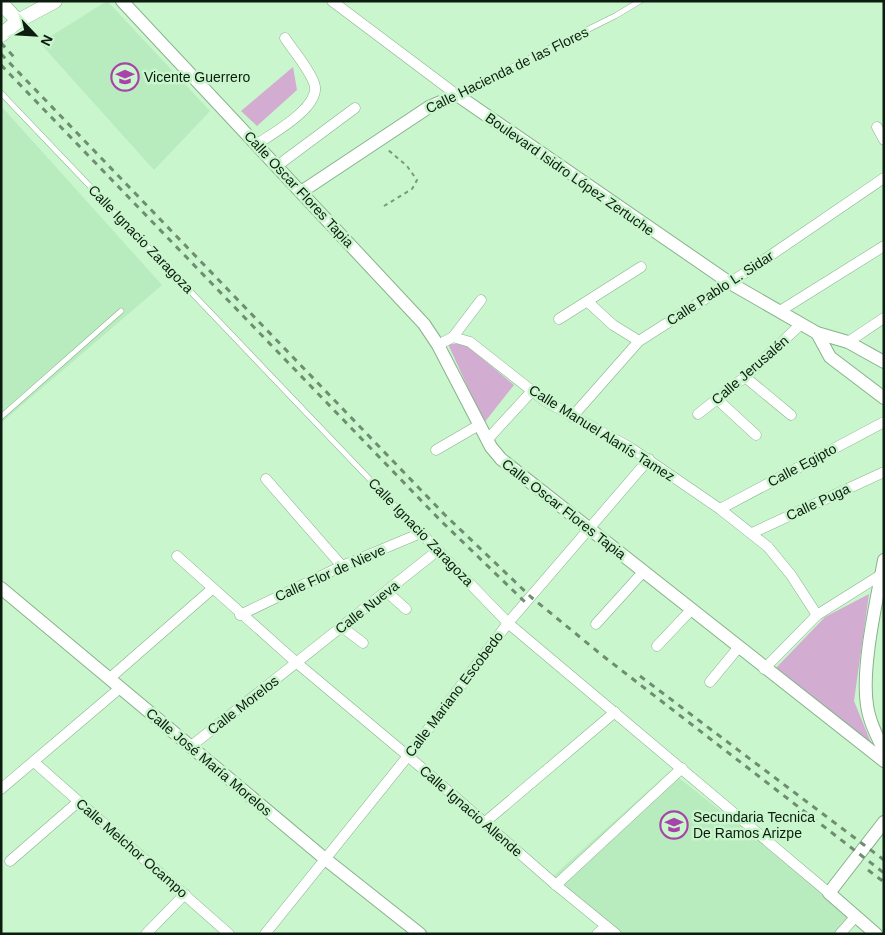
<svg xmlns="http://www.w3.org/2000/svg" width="885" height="935" viewBox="0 0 885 935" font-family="Helvetica,sans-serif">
<rect width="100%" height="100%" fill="#c9f6cd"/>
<g fill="#b8ebbd">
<polygon points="107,1 210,111 154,170 40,43"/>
<polygon points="1,106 162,285 1,423"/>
<polygon points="670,771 853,915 837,934 618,934 550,879"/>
</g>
<g fill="#d3acd2">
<polygon points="293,67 297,90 257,126 241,111"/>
<polygon points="448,344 465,344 514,385 484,423"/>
<polygon points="869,594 854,701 872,745 775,669 825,617"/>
</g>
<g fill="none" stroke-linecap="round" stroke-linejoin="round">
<g stroke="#88b28b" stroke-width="6">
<g id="service">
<polyline points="1,93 421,533"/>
<polyline points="457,94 615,16 640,1"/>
<polyline points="1,417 121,311"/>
</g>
</g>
<g stroke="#88b28b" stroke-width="11">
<g id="minor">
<polyline points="332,1 457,95"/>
<polyline points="877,127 884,140"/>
<path d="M257 144C273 133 323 106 314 83 308 67 294 52 285 38"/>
<polyline points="277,166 355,108"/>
<polyline points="588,302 613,325 639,341"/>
<polyline points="780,311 884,246"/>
<polyline points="559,319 641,267"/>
<polyline points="453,337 481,300"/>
<polyline points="848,342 884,318"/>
<polyline points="438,345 453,337 470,342 545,401 631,448 720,509 768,547 791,575 817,615"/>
<polyline points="745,377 791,415"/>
<polyline points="718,400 756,435"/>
<polyline points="698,414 745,377 800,325"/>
<polyline points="572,417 639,341 730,283 884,178"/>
<polyline points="487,440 532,391"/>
<polyline points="436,450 479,425"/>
<polyline points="266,479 342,566"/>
<polyline points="720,509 884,422"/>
<polyline points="752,533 884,472"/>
<polyline points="177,556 297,663 408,756 556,885 616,934"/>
<polyline points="387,592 406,609"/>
<polyline points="240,615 342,566 421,533 508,623 829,893"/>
<polyline points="596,624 643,572"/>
<polyline points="342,627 363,643"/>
<polyline points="657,646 691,610"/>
<polyline points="764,669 817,615 884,573"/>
<polyline points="110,678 212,589"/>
<polyline points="710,682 738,648"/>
<polyline points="190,747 437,551"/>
<polyline points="34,762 229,934"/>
<polyline points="1,789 120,688"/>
<polyline points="484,823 615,712"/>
<polyline points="10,861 78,802"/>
<polyline points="556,885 682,768"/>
<polyline points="146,934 185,894"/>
<polyline points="265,934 408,756 508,623 649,459"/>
<polyline points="597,934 606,926"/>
<polyline points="840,934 855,917"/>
</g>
</g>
<g stroke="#88b28b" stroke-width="14">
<g id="tertiary">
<polyline points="122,1 424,324 438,345 491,447 501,459 884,761"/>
<polyline points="301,192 429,107 457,95 730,283 817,333 848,342 884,362"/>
<polyline points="817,333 830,357 884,398"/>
<path d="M884 560C877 599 861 667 867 705 869 721 877 736 884 751"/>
<polyline points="1,588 324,858 420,934"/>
<polyline points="876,934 829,893 884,822"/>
</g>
</g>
<g stroke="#88b28b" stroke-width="15">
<g id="secondary">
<polyline points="1,3 18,21"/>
<polyline points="1,35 18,21 55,1"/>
</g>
</g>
<polyline stroke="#78997b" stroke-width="2" stroke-dasharray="4 4" stroke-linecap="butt" points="384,206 412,189 417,180 407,166 387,149"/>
<use href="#service" stroke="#fff" stroke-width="5"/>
<use href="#minor" stroke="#fff" stroke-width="10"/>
<use href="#tertiary" stroke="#fff" stroke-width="12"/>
<use href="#secondary" stroke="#fff" stroke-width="14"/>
<g stroke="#6e8d71" stroke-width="3" stroke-dasharray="6 6" stroke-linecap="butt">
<polyline points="1,43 15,58"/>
<polyline points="1,54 444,514 531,597 603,656 884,873"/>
<polyline points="1,65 439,519 525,602"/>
<polyline points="640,676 884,860"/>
<polyline points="868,870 884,882"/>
</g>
</g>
<defs>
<g id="school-ring" transform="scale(1.4375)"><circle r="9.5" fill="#c9f6cd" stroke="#a743a9" stroke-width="1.5"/><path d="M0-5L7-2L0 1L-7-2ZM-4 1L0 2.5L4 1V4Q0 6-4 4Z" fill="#a743a9"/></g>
</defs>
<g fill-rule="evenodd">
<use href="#school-ring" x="125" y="77"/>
<use href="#school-ring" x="674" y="825"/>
</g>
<g text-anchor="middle" stroke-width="5" stroke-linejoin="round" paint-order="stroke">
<g font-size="14" fill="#0c1c0e" stroke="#c9f6cd">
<text transform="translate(507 70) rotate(-26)" y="5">Calle Hacienda de las Flores</text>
<text transform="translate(570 174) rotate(35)" y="5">Boulevard Isidro López Zertuche</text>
<text transform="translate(299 189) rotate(47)" y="5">Calle Oscar Flores Tapia</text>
<text transform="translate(141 239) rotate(46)" y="5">Calle Ignacio Zaragoza</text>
<text transform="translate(720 288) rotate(-33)" y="5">Calle Pablo L. Sidar</text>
<text transform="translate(750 370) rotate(-41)" y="5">Calle Jerusalén</text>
<text transform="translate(602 433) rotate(32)" y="5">Calle Manuel Alanís Tamez</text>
<text transform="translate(802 465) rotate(-28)" y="5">Calle Egipto</text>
<text transform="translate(818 502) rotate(-25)" y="5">Calle Puga</text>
<text transform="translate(564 509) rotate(38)" y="5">Calle Oscar Flores Tapia</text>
<text transform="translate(421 532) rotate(46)" y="5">Calle Ignacio Zaragoza</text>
<text transform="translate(330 573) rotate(-24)" y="5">Calle Flor de Nieve</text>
<text transform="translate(367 607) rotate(-38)" y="5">Calle Nueva</text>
<text transform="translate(454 694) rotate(-53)" y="5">Calle Mariano Escobedo</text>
<text transform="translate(243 705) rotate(-38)" y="5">Calle Morelos</text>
<text transform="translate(209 762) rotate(40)" y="5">Calle José María Morelos</text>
<text transform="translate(471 811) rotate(41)" y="5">Calle Ignacio Allende</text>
<text transform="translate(132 848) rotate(41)" y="5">Calle Melchor Ocampo</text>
</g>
<g font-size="14" fill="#0c1c0e" stroke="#c9f6cd" text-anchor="start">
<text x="144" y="82">Vicente Guerrero</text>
<text x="693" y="822">Secundaria Tecnica<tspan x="693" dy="16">De Ramos Arizpe</tspan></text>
</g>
</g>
<rect width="885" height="935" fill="none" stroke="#0c1c0e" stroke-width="5"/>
<g transform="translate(35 35) rotate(115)" stroke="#c9f6cd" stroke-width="4" paint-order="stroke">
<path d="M0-4L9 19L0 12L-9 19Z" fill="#0c1c0e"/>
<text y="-8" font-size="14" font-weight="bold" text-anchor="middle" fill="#0c1c0e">N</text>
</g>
</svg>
